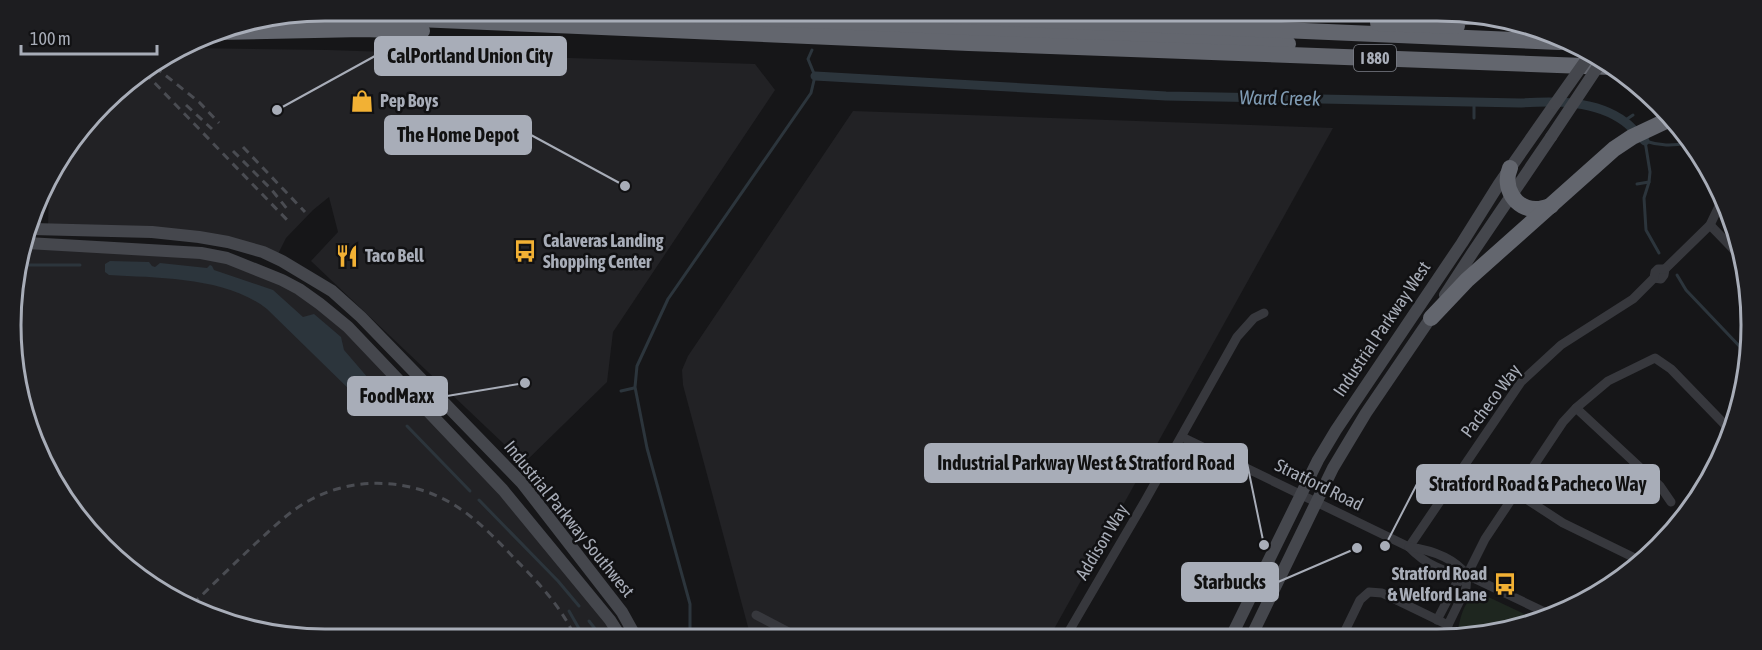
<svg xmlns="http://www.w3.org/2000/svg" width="1762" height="650" viewBox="0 0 1762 650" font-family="'Asap Condensed',sans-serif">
<rect width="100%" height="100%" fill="#161618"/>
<g fill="#222225">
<polygon points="188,48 328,50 755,64 775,90 613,332 607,382 524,463 311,261 338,232 329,197 313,210 286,238 276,258 228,242 48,230 49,178 52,168 118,88"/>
<polygon points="853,111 1333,128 1049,638 751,638 683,385 682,370 688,356"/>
<polygon points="27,243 201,253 282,280 348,327 503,490 622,639 325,639 243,629 134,575 63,499 17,387 13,284"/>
</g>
<path fill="#1e261f" d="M1475 594H1482L1535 619 1478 637H1457C1459 622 1462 604 1475 594Z"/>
<path fill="#2c353c" d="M110 261 149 262 152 266 155 267 160 263 207 268 210 265 212 266 214 270 273 290 303 317 314 314 341 337 344 350 381 393 380 396 365 402 355 395 267 309C226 277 160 278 109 275L105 272V264Z"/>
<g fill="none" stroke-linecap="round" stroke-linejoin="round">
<g stroke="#2c353c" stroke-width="3">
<polyline points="1474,118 1474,101"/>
<polyline points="1624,121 1633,115"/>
<polyline points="1637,184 1649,182"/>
<path d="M1659 253 1646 230 1644 198 1649 182 1650 172 1645 141C1660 146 1672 146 1688 143"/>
<polyline points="20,265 80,265"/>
<polyline points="1677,275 1686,290 1744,351"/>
<polyline points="621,391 634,388"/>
<polyline points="407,426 470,491"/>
<polyline points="479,500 558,581 579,606"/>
<polyline points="569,611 585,639"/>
<polyline points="589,621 603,639"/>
<polyline points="693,639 690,632 690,604 647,448 635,387 637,366 668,299 811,93 815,76 808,59 812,50"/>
</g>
<path stroke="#2c353c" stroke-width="9" d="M815 76 1166 96 1521 103C1555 101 1596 100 1625 122 1632 127 1638 135 1645 141"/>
<g stroke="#37383d" stroke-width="9">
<polyline points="1710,225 1739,255"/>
<polyline points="1654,278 1661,279 1664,275 1665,269 1710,225 1721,202"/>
<polyline points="1576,408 1660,486 1671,502"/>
<path d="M1182 437 1409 547C1424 563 1445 574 1467 575L1551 615"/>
<polyline points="1517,493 1563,523 1643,562"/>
<polyline points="1409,547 1521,382 1561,345 1633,299 1654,278 1655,272 1658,269 1665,269"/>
<path d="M1409 547C1431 550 1453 557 1467 575"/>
<polyline points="756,615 800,638"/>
<polyline points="1437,620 1456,584 1467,575 1485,539 1563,422 1576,408 1608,381 1655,358 1671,369 1731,431"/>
<polyline points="1342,637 1360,600 1369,592 1382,593 1448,625"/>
<polyline points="1446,637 1448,625 1466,588 1467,575"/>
<polyline points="1065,638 1145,501 1237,337 1254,318 1264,313"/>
</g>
<g stroke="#45474d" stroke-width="12">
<polyline points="32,229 152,232 199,237 228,242 263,252 282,261 332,291 361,317 522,483 622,612 637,639"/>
<polyline points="27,243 201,253 227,258 282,280 299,289 320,304 348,327 503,490 610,620 622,639"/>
<polyline points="1445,295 1473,252 1551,137"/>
<polyline points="1231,637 1318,460 1336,430 1462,243 1499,184 1555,104"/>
<polyline points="1251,637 1333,468 1366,413 1434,313"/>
</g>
<g stroke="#63666e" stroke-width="16">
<polyline points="501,10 1288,44"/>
<polyline points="814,10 1560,42"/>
<polyline points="301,14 969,43 1611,67"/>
<polyline points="1441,19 1479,16"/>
<polyline points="1378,23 1457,26"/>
<polyline points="216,32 363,29 422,31"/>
<path d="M1510 168C1502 187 1515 210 1537 209 1542 209 1547 207 1551 206"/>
<polyline points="1431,318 1467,280 1614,149 1632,137 1668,120"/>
</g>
<g stroke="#4a4c52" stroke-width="3" stroke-dasharray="8 6" stroke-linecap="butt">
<polyline points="155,67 199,102 219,123"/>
<polyline points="145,73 291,224"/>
<polyline points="186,105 212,129"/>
<polyline points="243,147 305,212"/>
<polyline points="233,151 271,189 288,210"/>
<path d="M193 604C213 584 234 564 255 544 273 528 290 510 312 499 358 475 416 479 459 508 480 522 499 542 516 560 540 584 562 608 576 639"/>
</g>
<g stroke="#45474d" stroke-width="12">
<polyline points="1555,104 1589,56"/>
<polyline points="1551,137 1601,62"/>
</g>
</g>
<defs>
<g id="shop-bare" transform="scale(1.8)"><path d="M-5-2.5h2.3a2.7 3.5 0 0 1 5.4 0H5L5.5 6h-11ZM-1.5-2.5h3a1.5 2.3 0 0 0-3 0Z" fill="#f2b134" stroke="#111113" stroke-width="2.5" paint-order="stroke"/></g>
<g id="bus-bare" transform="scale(1.8)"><path d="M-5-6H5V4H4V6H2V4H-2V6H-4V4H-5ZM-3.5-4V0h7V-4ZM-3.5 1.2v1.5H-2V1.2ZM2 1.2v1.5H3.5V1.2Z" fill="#f2b134" stroke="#111113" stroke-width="2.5" paint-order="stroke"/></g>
<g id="restaurant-bare" transform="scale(1.8)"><path d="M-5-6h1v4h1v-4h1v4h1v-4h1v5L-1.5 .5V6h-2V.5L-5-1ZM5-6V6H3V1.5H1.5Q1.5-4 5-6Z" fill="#f2b134" stroke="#111113" stroke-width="2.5" paint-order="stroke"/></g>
</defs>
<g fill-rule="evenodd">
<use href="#shop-bare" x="362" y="101"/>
<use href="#bus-bare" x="525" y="251"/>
<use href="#restaurant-bare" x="347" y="256"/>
<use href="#bus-bare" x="1505" y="584"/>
</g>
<g text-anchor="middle" stroke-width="5" stroke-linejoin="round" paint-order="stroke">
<rect fill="#111113" stroke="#7b7e86" stroke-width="1.5" x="1354" y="45" width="42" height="26" rx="4.5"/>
<g font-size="16" font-weight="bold" fill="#a8adb8">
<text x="1375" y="64">I 880</text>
</g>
<g font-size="18" font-weight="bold" fill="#a8adb8" stroke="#111113" text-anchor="start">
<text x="380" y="107">Pep Boys</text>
<text x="543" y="247">Calaveras Landing<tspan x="543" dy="21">Shopping Center</tspan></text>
<text x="365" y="262">Taco Bell</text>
<text x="1487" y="580" text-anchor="end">Stratford Road<tspan x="1487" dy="21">&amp; Welford Lane</tspan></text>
</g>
<g font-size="18" fill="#a8adb8" stroke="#111113">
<text transform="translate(1382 329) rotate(-56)" y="6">Industrial Parkway West</text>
<text transform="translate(1491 401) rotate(-53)" y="6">Pacheco Way</text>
<text transform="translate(1319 485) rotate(26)" y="6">Stratford Road</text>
<text transform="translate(569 519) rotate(51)" y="6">Industrial Parkway Southwest</text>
<text transform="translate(1102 542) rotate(-59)" y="6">Addison Way</text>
</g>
<g font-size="20" font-style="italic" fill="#7f9bb3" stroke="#111113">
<text transform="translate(1280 98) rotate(1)" y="7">Ward Creek</text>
</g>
</g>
<path d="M0 0H1762V650H0ZM325 21H1437A304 304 0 0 1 1741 325V325A304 304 0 0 1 1437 629H325A304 304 0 0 1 21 325V325A304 304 0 0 1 325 21Z" fill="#1d1d20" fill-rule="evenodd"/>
<path fill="none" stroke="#a8adb8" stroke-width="3" d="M325 21H1437A304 304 0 0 1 1741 325V325A304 304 0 0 1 1437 629H325A304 304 0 0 1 21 325V325A304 304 0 0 1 325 21Z"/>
<path fill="none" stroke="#a8adb8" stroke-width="2" d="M277 110L375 56M625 186L531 135M525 383L447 396M1264 545L1247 463M1385 546L1417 484M1357 548L1278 582"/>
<g fill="#a8adb8" stroke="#111113" stroke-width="2">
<circle cx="277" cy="110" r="6"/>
<circle cx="625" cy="186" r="6"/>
<circle cx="525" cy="383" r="6"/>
<circle cx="1264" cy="545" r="6"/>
<circle cx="1385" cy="546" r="6"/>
<circle cx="1357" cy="548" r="6"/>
</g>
<g fill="#a8adb8" stroke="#a8adb8" stroke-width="2">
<rect x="375" y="37" width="191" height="38" rx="6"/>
<rect x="385" y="116" width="146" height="38" rx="6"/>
<rect x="348" y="377" width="99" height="38" rx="6"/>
<rect x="925" y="444" width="322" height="38" rx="6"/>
<rect x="1417" y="465" width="242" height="38" rx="6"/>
<rect x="1182" y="563" width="96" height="38" rx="6"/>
</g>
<g font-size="20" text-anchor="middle" font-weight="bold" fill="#111">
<text x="470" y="63">CalPortland Union City</text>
<text x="458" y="142">The Home Depot</text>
<text x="397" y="403">FoodMaxx</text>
<text x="1086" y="470">Industrial Parkway West &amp; Stratford Road</text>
<text x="1538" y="491">Stratford Road &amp; Pacheco Way</text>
<text x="1230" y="589">Starbucks</text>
</g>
<path d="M21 45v9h136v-9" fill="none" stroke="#a8adb8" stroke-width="3"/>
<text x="30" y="45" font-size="18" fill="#a8adb8" stroke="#111113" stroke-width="4.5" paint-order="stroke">100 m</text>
</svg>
